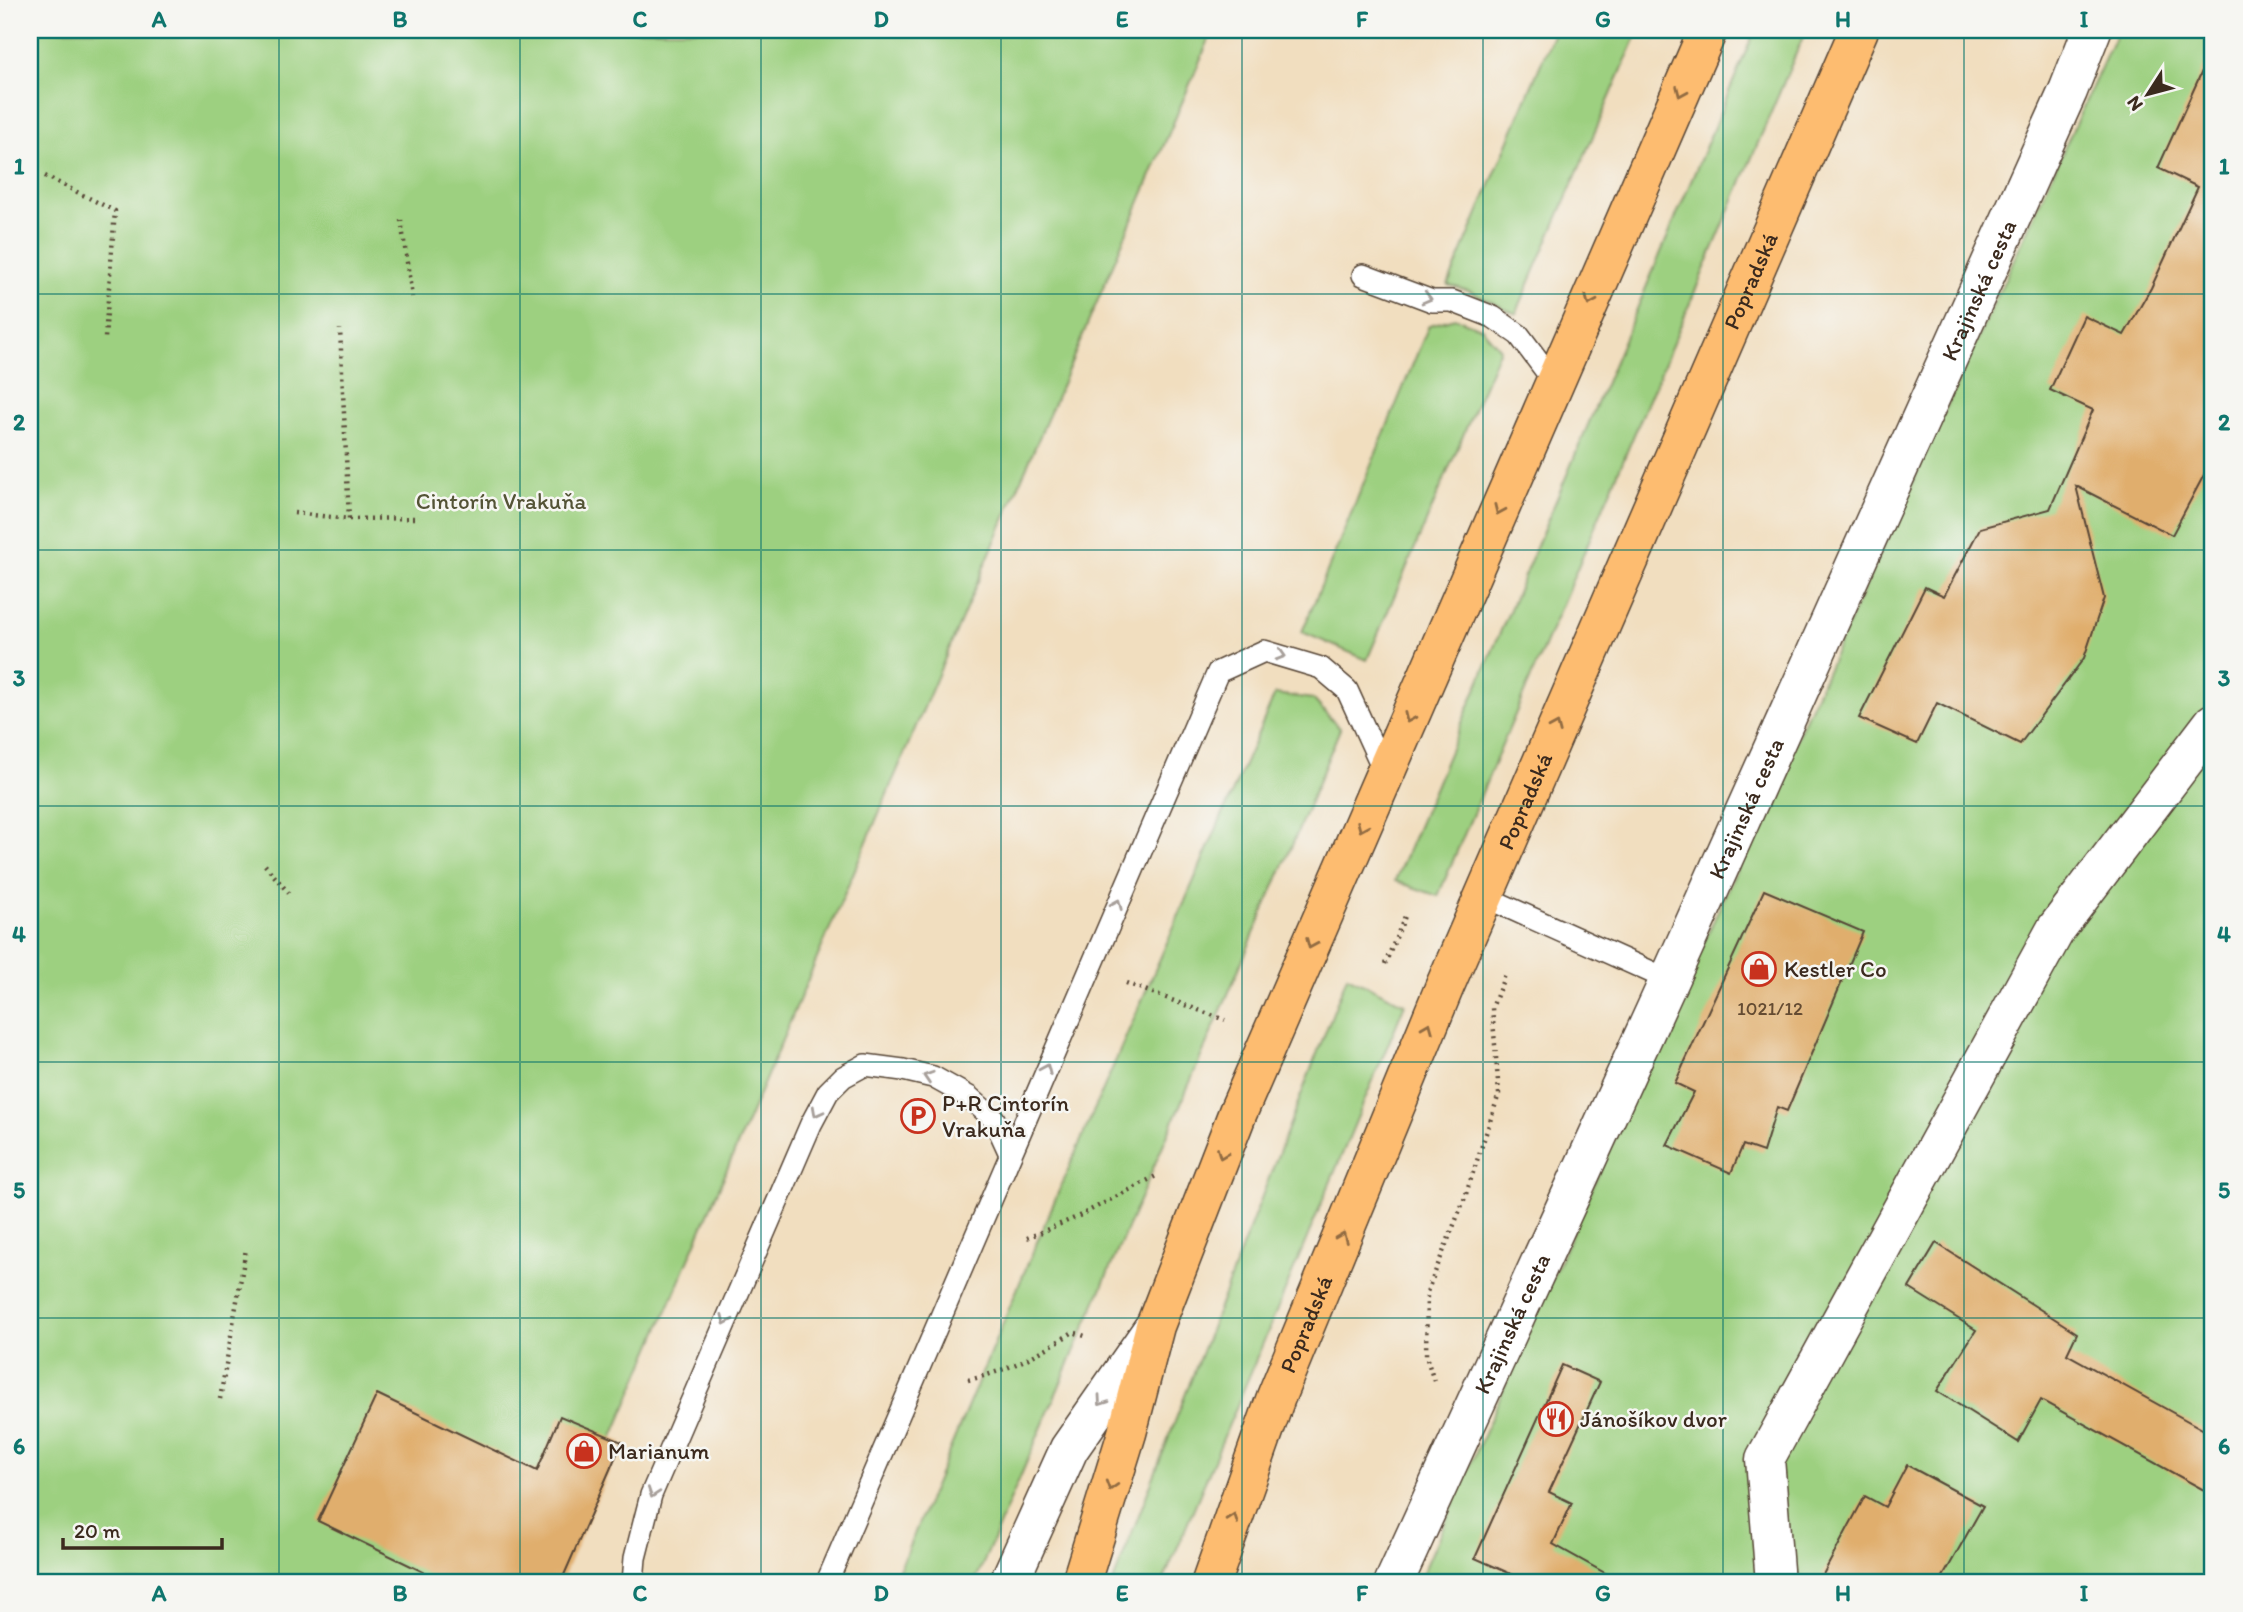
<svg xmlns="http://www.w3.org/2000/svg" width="2243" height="1612" viewBox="0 0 2243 1612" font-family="Itim,sans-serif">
<rect width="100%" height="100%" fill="#f6f6f2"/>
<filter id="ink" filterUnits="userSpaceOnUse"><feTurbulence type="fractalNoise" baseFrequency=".0143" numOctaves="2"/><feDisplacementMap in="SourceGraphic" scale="14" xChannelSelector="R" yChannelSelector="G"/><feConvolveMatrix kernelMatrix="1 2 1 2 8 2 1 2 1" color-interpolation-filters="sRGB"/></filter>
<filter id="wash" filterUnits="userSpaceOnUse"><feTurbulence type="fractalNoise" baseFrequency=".00686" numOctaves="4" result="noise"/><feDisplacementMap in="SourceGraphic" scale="28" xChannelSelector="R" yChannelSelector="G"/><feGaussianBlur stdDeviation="1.57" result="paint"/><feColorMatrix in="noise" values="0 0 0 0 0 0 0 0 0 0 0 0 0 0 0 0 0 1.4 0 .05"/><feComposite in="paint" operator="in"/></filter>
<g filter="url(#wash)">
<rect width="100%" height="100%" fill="#f1debf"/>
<g fill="#9dd080" stroke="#6c7d4f" stroke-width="2">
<polygon points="30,30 1213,30 551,1582 30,1582"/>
<polygon points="1555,30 1639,30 1516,314 1469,291 1448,285"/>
<polygon points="1755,30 1806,30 1438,896 1395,881"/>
<polygon points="2118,30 2213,30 2213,1582 1419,1582 1575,1226"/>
<polygon points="1455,318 1482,328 1500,349 1367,660 1302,632 1429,325"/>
<polygon points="1275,694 1313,699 1340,729 1293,843 975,1582 894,1582 1045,1223"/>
<polygon points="1347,976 1405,1004 1163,1582 1113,1582"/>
</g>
<g id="blocks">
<g fill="#e0ae6d">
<polygon points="2213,47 2213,458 2172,535 2076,486 2104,598 2084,658 2020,744 1937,703 1917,744 1859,718 1925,587 1944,596 1980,528 2050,509 2093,410 2050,390 2084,316 2124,335 2151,288 2198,187 2158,168"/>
<polygon points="1764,890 1863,932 1787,1111 1777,1107 1763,1152 1743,1145 1731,1173 1667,1145 1694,1092 1675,1083"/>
<polygon points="1936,1243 2077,1333 2067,1354 2213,1435 2213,1495 2041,1400 2018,1442 1937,1391 1976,1330 1909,1288"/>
<polygon points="1562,1365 1600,1382 1549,1492 1572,1503 1553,1544 1621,1582 1529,1582 1475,1558"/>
<polygon points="377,1394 537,1471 560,1416 622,1442 561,1582 444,1582 318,1521"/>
<polygon points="1907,1465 1983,1506 1940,1582 1819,1582 1865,1496 1885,1507"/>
</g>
</g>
</g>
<g filter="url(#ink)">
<use href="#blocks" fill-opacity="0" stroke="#564536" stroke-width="2"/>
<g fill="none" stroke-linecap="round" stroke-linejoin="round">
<g stroke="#564536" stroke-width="24">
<g id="service">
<polyline points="1363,275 1432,301 1452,301 1493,317 1519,335 1555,383"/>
<polyline points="1483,896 1669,980"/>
<polyline points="633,1582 635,1558 651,1495 811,1124 828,1092 843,1077 865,1065 903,1070 933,1077 969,1097 994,1119 1010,1154"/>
<polyline points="827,1582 1218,672 1264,651 1321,668 1347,690 1385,773"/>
</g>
</g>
<g stroke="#564536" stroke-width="41">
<g id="minor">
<path id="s1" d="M1394 1582 1669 980 2068 91 2092 30"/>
<polyline points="1775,1582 1765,1459 2056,929 2213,723"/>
</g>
</g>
<g stroke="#564536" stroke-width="41">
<polyline id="tertiary" points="1009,1582 1069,1449 1154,1327"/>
</g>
<g stroke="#564536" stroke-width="41">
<g id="primary">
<polyline points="1081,1582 1127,1433 1155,1326 1238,1112 1708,30"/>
<path id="s2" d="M1211 1582 1276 1397 1444 988 1859 30"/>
</g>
</g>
<g stroke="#564536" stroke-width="4.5" stroke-dasharray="2 5" stroke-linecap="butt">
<polyline points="45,176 115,211 105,338"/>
<polyline points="401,220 412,297"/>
<polyline points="294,513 349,519 340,329"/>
<polyline points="349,519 419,518"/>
<polyline points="265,865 292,897"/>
<polyline points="1385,964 1406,914"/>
<polyline points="1126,983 1225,1020"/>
<polyline points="1027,1238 1077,1217 1158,1175"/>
<path d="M968 1380C1008 1371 1039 1354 1073 1332L1088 1337"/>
<polyline points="1434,1381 1426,1356 1427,1292 1464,1200 1499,1094 1492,1008 1506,972"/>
<polyline points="220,1399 246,1249"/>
</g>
<use href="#service" stroke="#fff" stroke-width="21"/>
<use href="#minor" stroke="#fff" stroke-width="38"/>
<use href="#tertiary" stroke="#fff" stroke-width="38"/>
<use href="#primary" stroke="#fdbc70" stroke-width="38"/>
</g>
<defs><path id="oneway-chevron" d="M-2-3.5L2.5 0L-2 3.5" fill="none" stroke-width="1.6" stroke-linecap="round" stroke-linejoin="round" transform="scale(1.75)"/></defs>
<g stroke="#926c43">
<use href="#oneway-chevron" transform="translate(1681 92) rotate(113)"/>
<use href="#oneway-chevron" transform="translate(1590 301) rotate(113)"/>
<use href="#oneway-chevron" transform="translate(1499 510) rotate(114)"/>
<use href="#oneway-chevron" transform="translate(1409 718) rotate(114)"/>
<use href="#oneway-chevron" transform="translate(1556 727) rotate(-67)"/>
<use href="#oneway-chevron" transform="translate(1362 827) rotate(113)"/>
<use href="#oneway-chevron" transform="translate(1311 944) rotate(113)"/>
<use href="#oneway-chevron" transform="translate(1428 1027) rotate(-68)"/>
<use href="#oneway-chevron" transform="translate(1222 1154) rotate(111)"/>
<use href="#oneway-chevron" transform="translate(1342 1237) rotate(-68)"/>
<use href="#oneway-chevron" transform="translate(1111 1486) rotate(107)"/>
<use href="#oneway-chevron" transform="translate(1233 1518) rotate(-70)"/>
</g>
<g stroke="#a79f9a">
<use href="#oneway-chevron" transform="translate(1427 298) rotate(15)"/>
<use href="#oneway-chevron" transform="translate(1281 655) rotate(16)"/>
<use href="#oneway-chevron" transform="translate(1117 904) rotate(-67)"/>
<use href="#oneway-chevron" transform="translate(1046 1069) rotate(-67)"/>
<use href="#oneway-chevron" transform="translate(928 1077) rotate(-162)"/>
<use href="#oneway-chevron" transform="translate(817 1112) rotate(118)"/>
<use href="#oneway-chevron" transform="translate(726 1320) rotate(114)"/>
<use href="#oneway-chevron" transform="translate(1102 1401) rotate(125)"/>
<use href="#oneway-chevron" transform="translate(653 1493) rotate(109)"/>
</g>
</g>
<path fill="none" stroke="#0f766e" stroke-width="2" stroke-opacity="0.55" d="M279 30V1582M520 30V1582M761 30V1582M1001 30V1582M1242 30V1582M1483 30V1582M1723 30V1582M1964 30V1582M30 294H2213M30 550H2213M30 806H2213M30 1062H2213M30 1318H2213"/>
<defs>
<g id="shop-ring" transform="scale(1.75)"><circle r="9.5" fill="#f6f6f2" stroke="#c8321e" stroke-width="1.5"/><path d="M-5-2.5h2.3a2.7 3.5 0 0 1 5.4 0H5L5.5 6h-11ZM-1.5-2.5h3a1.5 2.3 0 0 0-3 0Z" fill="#c8321e"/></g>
<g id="parking-ring" transform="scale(1.75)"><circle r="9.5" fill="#f6f6f2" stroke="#c8321e" stroke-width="1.5"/><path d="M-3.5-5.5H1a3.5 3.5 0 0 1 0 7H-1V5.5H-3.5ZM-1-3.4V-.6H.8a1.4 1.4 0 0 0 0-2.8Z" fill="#c8321e"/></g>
<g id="restaurant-ring" transform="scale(1.75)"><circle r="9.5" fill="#f6f6f2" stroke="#c8321e" stroke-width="1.5"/><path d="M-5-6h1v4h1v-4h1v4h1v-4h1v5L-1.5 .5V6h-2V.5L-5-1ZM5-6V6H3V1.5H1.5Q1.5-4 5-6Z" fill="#c8321e"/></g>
</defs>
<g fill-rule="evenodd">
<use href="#shop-ring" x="1759" y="969"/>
<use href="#parking-ring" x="918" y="1116"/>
<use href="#restaurant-ring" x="1556" y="1419"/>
<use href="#shop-ring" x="584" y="1451"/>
</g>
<g text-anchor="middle" stroke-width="5" stroke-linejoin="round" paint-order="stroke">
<g font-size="19" fill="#644b32">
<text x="1770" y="1015">1021/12</text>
</g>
<g font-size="23" fill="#3b2a1e" stroke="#f6f6f2">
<text dy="8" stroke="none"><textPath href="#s2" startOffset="1409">Popradská</textPath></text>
<text dy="8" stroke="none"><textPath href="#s1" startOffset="1418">Krajinská cesta</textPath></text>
<text dy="8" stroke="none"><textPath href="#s2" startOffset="842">Popradská</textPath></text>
<text dy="8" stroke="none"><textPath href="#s1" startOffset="850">Krajinská cesta</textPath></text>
<text dy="8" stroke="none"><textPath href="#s1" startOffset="284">Krajinská cesta</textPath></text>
<text dy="8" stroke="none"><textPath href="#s2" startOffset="275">Popradská</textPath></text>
</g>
<g font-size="23" fill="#545436" stroke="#f6f6f2">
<text x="501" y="509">Cintorín Vrakuňa</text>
</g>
<g font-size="23" fill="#3b2a1e" stroke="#f6f6f2" text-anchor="start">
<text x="1784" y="977">Kestler Co</text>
<text x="942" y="1111">P+R Cintorín<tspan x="942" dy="26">Vrakuňa</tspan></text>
<text x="1580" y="1427">Jánošíkov dvor</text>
<text x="608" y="1459">Marianum</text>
</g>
</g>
<rect width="2243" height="1612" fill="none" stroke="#f6f6f2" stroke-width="77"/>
<g transform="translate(2148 94) rotate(234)" stroke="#f6f6f2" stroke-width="5" paint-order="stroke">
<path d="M0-5L12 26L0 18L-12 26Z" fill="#3b2a1e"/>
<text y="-10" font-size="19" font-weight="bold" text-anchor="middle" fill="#3b2a1e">N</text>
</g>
<path d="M63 1538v10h159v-10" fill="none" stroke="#3b2a1e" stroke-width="3.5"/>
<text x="74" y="1538" font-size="21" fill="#3b2a1e" stroke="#f6f6f2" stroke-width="5" paint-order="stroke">20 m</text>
<rect x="38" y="38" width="2166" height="1536" fill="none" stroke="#0f766e" stroke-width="2.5"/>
<g font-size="23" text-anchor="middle" font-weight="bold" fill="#0f766e">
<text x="159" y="27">A</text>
<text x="400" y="27">B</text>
<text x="640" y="27">C</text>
<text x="881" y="27">D</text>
<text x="1122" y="27">E</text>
<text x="1362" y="27">F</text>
<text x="1603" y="27">G</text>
<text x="1843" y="27">H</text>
<text x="2084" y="27">I</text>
<text x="19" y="174">1</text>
<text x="2224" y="174">1</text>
<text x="19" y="430">2</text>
<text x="2224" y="430">2</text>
<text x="19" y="686">3</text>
<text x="2224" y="686">3</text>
<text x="19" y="942">4</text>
<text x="2224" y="942">4</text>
<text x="19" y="1198">5</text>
<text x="2224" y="1198">5</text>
<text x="19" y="1454">6</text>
<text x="2224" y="1454">6</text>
<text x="159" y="1601">A</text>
<text x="400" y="1601">B</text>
<text x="640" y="1601">C</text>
<text x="881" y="1601">D</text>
<text x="1122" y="1601">E</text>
<text x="1362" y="1601">F</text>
<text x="1603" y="1601">G</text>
<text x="1843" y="1601">H</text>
<text x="2084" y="1601">I</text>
</g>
</svg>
